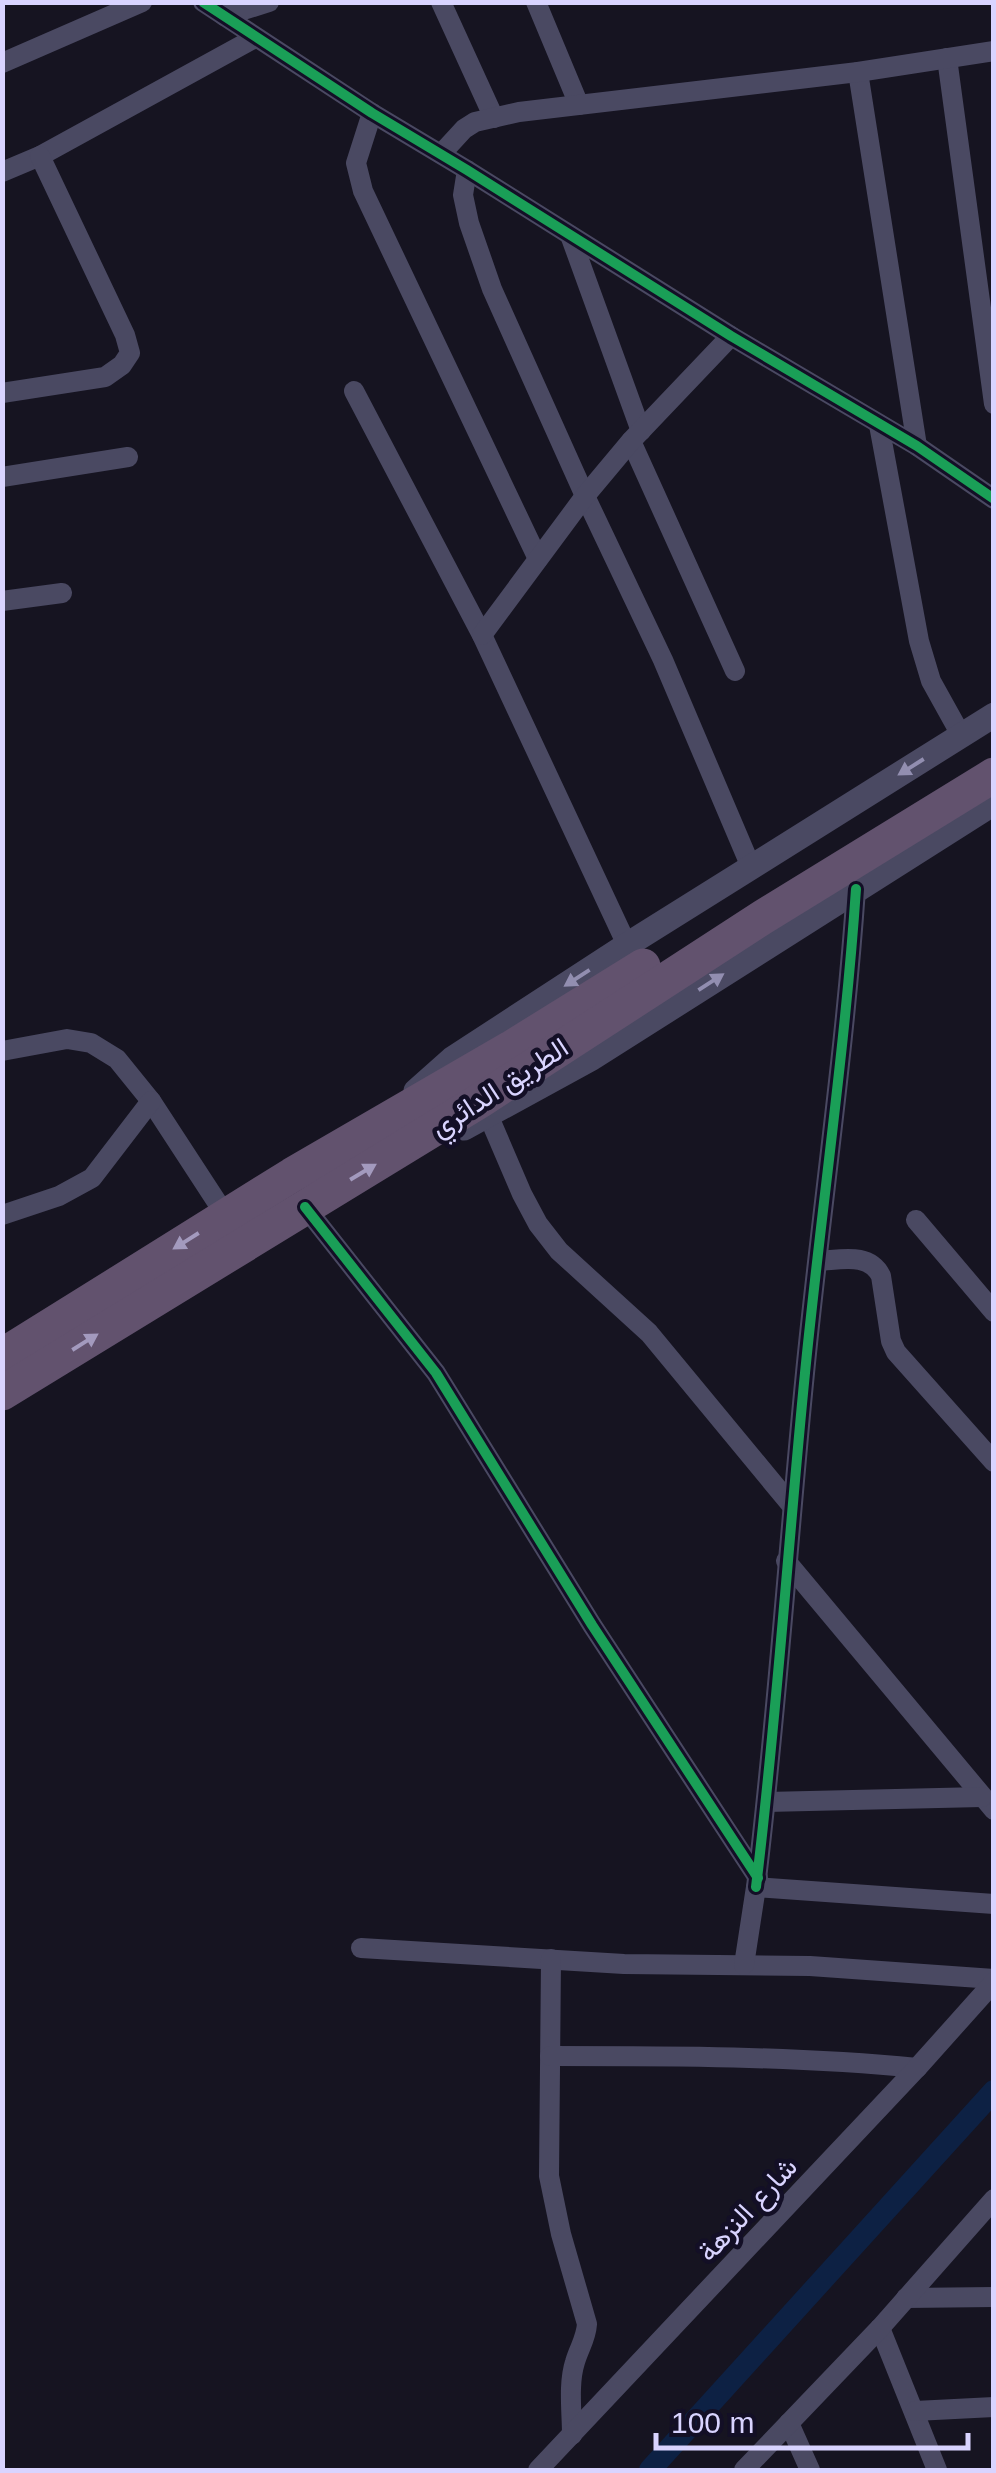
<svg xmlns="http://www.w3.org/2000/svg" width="996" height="2473" viewBox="0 0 996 2473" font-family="Helvetica,Vazirmatn,sans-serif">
<rect width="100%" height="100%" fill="#161421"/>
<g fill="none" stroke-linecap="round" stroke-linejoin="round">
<polyline stroke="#0d2144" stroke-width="22" points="650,2470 994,2091"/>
<g stroke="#4a4962" stroke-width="20">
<polyline points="203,2 372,113 467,170 731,336 917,446 994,499"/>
<polyline points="441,2 494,118"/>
<polyline points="536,2 579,105"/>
<polyline points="224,16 269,2"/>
<polyline points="947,58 994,404"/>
<polyline points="2,63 142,2"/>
<polyline points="858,72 917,446"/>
<polyline points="372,113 356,163 363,191 538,559"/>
<polyline points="441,154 464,129 475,122 519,112 858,72 994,51"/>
<polyline points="467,170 463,195 469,223 492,289 585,496 663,660 751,867"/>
<polyline points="2,172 40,156 255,38"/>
<polyline points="570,235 641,431"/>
<polyline points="354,391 482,635 627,945"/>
<polyline points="2,393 105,377 122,365 130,353 125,335 40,156"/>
<polyline points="879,425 919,641 931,681 961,735"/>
<polyline points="631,441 735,671"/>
<polyline points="2,477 128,457"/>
<polyline points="2,601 62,593"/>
<polyline points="482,635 585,496 631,441 731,336"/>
<polyline points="2,1051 67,1039 91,1043 117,1059 151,1101 226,1216"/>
<polyline points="483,1103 522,1194 538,1224 559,1251 649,1333 792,1506"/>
<polyline points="305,1207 436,1373 592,1625 758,1878"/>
<polyline points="2,1215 59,1196 92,1178 151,1101"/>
<polyline points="916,1220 994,1312"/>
<path d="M818 1261C841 1260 869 1252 881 1276L891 1341 896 1352 994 1462"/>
<polyline points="786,1561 994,1810"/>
<polyline points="766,1802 982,1797"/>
<path d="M756 1887C777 1716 788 1544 805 1373 821 1211 845 1051 856 889"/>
<polyline points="361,1948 624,1964 810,1966 994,1979"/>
<path d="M551 1959 549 2176 561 2234 587 2324C586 2339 579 2348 575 2362 568 2384 572 2412 572 2435"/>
<polyline points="744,1965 756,1887 994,1904"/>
<path d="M550 2056C673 2056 794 2056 917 2068"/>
<polyline points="906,2298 994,2297"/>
<polyline points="880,2328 937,2470"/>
<polyline points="915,2411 994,2407"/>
<polyline points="789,2423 810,2470"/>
<polyline points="538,2470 917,2068 994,1982"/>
<polyline points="744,2470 880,2328 994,2199"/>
</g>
<g stroke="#4a4962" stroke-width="25">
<polyline points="416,1091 452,1059 627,945 994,715"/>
<polyline points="464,1128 592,1058 994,803"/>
</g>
<g stroke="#62526e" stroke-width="35">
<polyline points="2,1356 292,1175 511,1048 643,966"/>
<polyline points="2,1393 481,1100 763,917 994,775"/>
</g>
<g stroke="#130f26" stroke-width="16">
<g id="cycleway">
<polyline points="203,2 372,113 467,170 731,336 917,446 994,499"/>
<polyline points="305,1207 436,1373 592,1625 758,1878"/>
<path d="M756 1887C777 1716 788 1544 805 1373 821 1211 845 1051 856 889"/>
</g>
</g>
<use href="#cycleway" stroke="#1a9f57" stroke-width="10"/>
</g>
<defs><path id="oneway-solid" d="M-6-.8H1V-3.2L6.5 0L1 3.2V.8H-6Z" transform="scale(2.5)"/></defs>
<g fill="#928eb0">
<use href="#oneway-solid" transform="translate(911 767) rotate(148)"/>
<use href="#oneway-solid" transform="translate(577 978) rotate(147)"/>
<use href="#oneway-solid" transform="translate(711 982) rotate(-33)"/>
</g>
<g fill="#a39abe">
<use href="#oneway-solid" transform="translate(363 1172) rotate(-31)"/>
<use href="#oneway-solid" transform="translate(186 1241) rotate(148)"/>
<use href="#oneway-solid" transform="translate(85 1342) rotate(-32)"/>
</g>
<g text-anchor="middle" stroke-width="9" stroke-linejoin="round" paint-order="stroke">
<g font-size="28" fill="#d9d4ff" stroke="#130f26">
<text transform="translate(499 1087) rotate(-33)" y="10">الطريق الدائري</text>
<text transform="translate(747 2209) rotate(-47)" y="10">شارع النزهة</text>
</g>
</g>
<rect width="996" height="2473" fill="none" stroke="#d9d4ff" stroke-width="10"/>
<path d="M656 2433v15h312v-15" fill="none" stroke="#d9d4ff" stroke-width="5"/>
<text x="671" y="2433" font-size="30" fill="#d9d4ff" stroke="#130f26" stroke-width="8" paint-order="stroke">100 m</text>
</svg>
